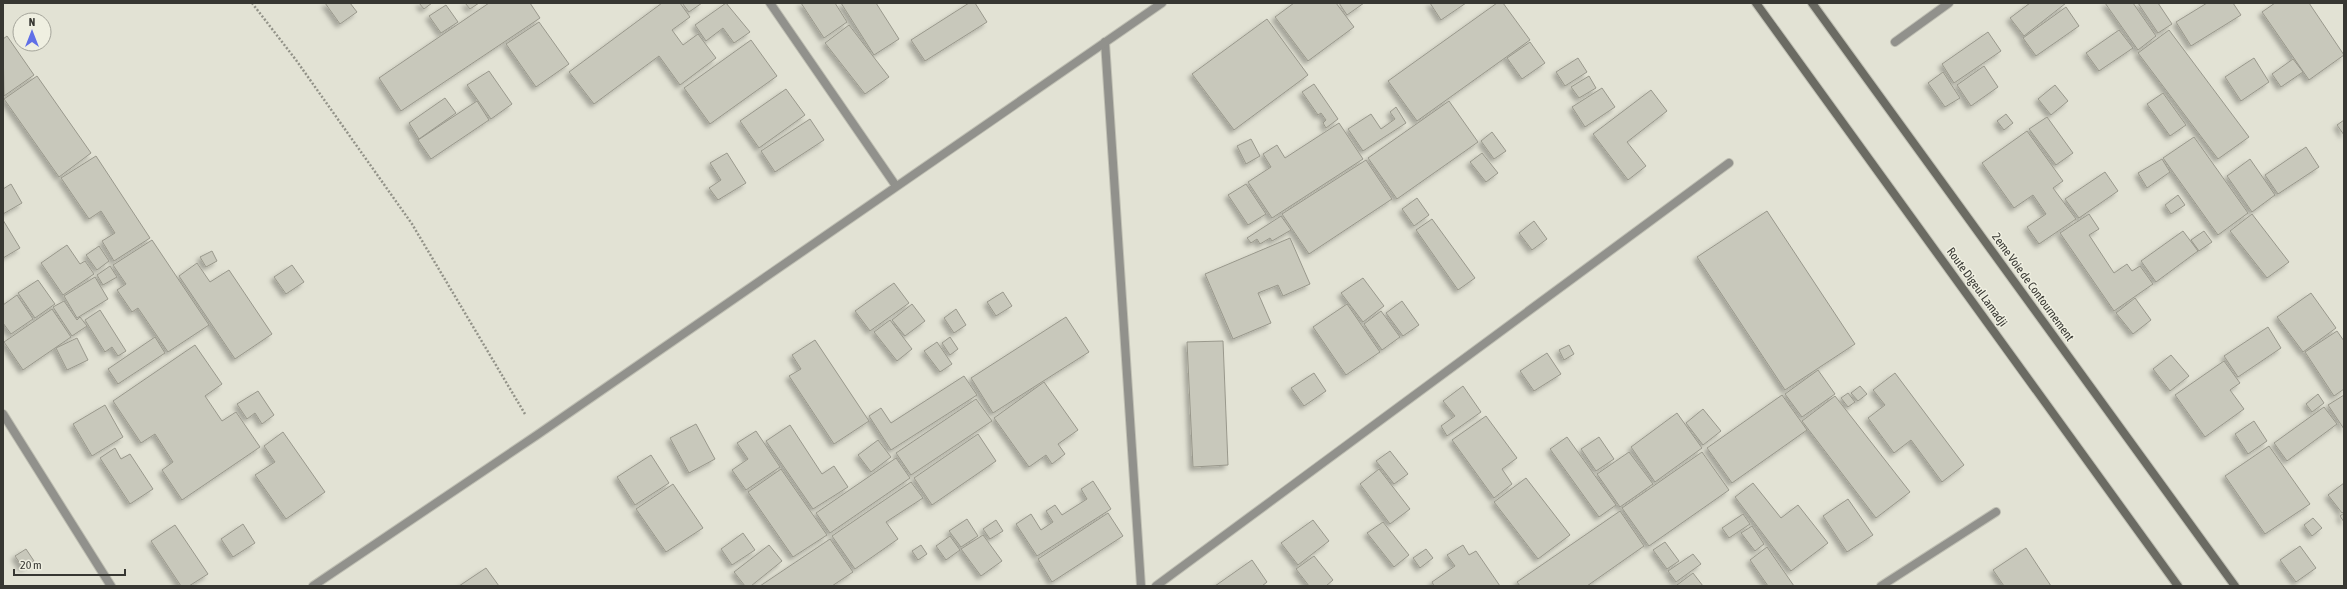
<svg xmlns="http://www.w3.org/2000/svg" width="2347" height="589" viewBox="0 0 2347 589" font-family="'Asap Condensed',sans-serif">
<defs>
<filter id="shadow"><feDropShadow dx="-3.5" dy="3.5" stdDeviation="2" flood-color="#0004"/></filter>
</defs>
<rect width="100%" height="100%" fill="#e2e2d4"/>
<g fill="#c8c8bb" stroke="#99988c" filter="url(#shadow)">
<polygon points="325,3 350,3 357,12 340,24"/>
<polygon points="419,3 432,3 424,9"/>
<polygon points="465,3 479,3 470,9"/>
<polygon points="489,3 530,3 540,18 401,111 379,78"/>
<polygon points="662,3 680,3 690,17 672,30 683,45 698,34 716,58 680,85 659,56 594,104 569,72"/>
<polygon points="682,3 702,3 689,12"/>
<polygon points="726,3 750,32 734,43 723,28 706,41 695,25"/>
<polygon points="801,3 835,3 847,22 824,38"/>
<polygon points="841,3 876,3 899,39 874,55"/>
<polygon points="969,3 975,3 987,22 925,61 911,40"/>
<polygon points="1294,3 1336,3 1354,27 1308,61 1275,17"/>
<polygon points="1339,3 1364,3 1347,15"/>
<polygon points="1430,3 1466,3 1441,20"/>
<polygon points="1497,3 1503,3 1530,40 1417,121 1388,81"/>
<polygon points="2030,3 2066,3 2024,36 2010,18"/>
<polygon points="2105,3 2133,3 2156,36 2138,50"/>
<polygon points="2138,3 2158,3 2172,24 2158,33"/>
<polygon points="2207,3 2233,3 2241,15 2191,46 2176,22"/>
<polygon points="2275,3 2309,3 2344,55 2309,80 2262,12"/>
<polygon points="446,5 458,22 441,33 429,16"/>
<polygon points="2066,7 2079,26 2036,56 2023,38"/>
<polygon points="1267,19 1308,75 1234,130 1192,74"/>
<polygon points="539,22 569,64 536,87 506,44"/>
<polygon points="849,25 889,77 865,94 825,43"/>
<polygon points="2119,30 2133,48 2099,71 2086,53"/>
<polygon points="2169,30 2249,137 2218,159 2138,53"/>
<polygon points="1988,32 2001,51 1954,83 1942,64"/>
<polygon points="7,36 34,75 4,96 3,39"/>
<polygon points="751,40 777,76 710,124 684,88"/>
<polygon points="1530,42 1545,63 1522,79 1507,58"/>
<polygon points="1578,58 1587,72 1565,86 1556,72"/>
<polygon points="2254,58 2269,82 2241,101 2225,77"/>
<polygon points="2293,59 2303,72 2281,87 2272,74"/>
<polygon points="1984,66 1998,87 1971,106 1957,85"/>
<polygon points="489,71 512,104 491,119 467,85"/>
<polygon points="1943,72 1960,98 1945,107 1928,83"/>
<polygon points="37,76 91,153 59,177 4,99"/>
<polygon points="1589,76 1596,88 1579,98 1571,87"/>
<polygon points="1314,84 1338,119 1326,128 1323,123 1326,120 1321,113 1318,115 1302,92"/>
<polygon points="2055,85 2068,101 2051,115 2038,99"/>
<polygon points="1602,88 1615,107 1585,127 1572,107"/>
<polygon points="786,89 805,115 759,148 740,121"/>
<polygon points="1651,90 1667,111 1627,142 1646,166 1628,180 1593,134"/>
<polygon points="2163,93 2186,125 2170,136 2147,104"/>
<polygon points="445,98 456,113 419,139 409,123"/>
<polygon points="477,101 489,120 431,159 418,140"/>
<polygon points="1449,101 1478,142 1397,199 1368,158"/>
<polygon points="1396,107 1406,123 1363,151 1348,129 1371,114 1381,129 1395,119 1390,112"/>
<polygon points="2006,114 2013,123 2004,130 1997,121"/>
<polygon points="2047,117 2073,153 2056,165 2029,129"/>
<polygon points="810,119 824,140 775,172 761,151"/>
<polygon points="2344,120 2344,135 2337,125"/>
<polygon points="1339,123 1363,159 1272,218 1248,182 1271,167 1263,154 1277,145 1285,158"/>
<polygon points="2027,131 2063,181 2053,188 2076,219 2039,244 2027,227 2046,214 2033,195 2014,208 1982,163"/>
<polygon points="1492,132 1506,151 1494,159 1481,141"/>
<polygon points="2194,137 2248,213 2218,235 2163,158"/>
<polygon points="1251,139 1260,156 1246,164 1237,146"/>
<polygon points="2306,147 2319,167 2278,194 2265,175"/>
<polygon points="727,153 746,183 718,200 709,188 721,180 710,163"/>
<polygon points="1482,153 1498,173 1486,182 1470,162"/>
<polygon points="96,156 150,238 114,261 102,241 115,233 101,211 89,219 61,178"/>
<polygon points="2162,159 2170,172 2147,188 2138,173"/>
<polygon points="2250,159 2275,195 2252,212 2227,176"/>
<polygon points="1366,160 1392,199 1309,254 1282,214"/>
<polygon points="2105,172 2118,191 2079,218 2065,199"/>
<polygon points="11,184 22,203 3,214 3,189"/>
<polygon points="1246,184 1266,214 1248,225 1228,195"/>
<polygon points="2178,195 2185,205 2171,214 2165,205"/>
<polygon points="1417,198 1429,215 1414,226 1402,209"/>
<polygon points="1767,211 1855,344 1785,390 1697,257"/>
<polygon points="2089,214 2099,229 2089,235 2114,273 2127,264 2132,271 2140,266 2153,284 2114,311 2060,233"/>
<polygon points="2252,214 2289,262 2267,278 2230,231"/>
<polygon points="1281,216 1291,230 1272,241 1270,238 1260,244 1257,239 1251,243 1247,238"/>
<polygon points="1432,219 1475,278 1458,290 1416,230"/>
<polygon points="3,220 20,248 3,258"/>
<polygon points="1534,221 1547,239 1532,250 1519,233"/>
<polygon points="2183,231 2198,251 2156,282 2141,261"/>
<polygon points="2204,231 2212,242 2199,251 2191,240"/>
<polygon points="1290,238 1310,284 1283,296 1278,285 1258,293 1271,323 1233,339 1205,274"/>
<polygon points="152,240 209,325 168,352 138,308 132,312 117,290 126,284 113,265"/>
<polygon points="67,245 80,264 85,261 94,274 63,295 41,263"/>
<polygon points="99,246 109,261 97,270 86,255"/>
<polygon points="212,251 217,261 206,267 200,257"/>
<polygon points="197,263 210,282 229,270 272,334 235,359 179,276"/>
<polygon points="292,265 304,282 286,294 274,277"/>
<polygon points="110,266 117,277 103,285 97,275"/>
<polygon points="95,277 108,299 77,318 64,296"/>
<polygon points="1363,278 1384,306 1363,322 1341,293"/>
<polygon points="38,280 55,304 35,318 18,293"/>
<polygon points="894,283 909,303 870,331 855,311"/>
<polygon points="1003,292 1012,306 996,316 987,302"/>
<polygon points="2311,293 2336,328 2303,352 2277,317"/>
<polygon points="17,295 33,319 11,334 3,323 3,305"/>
<polygon points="2135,298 2151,320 2133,334 2116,313"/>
<polygon points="64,301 77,320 80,317 87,326 72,336 53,307"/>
<polygon points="1402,301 1419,325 1403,336 1386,313"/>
<polygon points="912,304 925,321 905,336 892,320"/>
<polygon points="1347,304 1380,352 1346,375 1313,327"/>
<polygon points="52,309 71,337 23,370 4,342"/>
<polygon points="956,309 966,325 954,333 944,318"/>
<polygon points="100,310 126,351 118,356 112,347 105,352 85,320"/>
<polygon points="1381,311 1400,337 1382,350 1364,324"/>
<polygon points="1066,317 1089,352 993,413 971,378"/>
<polygon points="890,320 912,349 897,361 874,332"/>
<polygon points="2268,327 2281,348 2238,377 2224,356"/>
<polygon points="2337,331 2344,341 2344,389 2334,396 2305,352"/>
<polygon points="155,337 165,353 118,384 108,369"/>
<polygon points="950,337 958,349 950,355 942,343"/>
<polygon points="77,338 88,360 67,370 56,348"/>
<polygon points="815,340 869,421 834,444 789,376 801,369 792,355"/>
<polygon points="1223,341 1228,465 1193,467 1187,342"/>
<polygon points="937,342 952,364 940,372 924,351"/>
<polygon points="195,345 222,384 205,396 222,421 236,412 260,447 182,500 162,470 173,462 155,434 141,443 113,401"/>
<polygon points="1569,345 1574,354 1564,360 1559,350"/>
<polygon points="1547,353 1561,374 1534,391 1520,371"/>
<polygon points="2171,355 2189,376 2170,391 2153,369"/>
<polygon points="2224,361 2240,383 2230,390 2244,409 2205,437 2175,395"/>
<polygon points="1818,370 1835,394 1802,417 1785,394"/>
<polygon points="1314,373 1326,391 1304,406 1291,388"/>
<polygon points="1895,373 1964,465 1942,482 1911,440 1894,453 1868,418 1885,405 1873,390"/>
<polygon points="964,376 977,395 891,450 869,416 881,408 891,423"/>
<polygon points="1044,382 1078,430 1058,444 1065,454 1052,464 1046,455 1029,467 994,418"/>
<polygon points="1463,386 1481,412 1447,436 1441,426 1455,416 1443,401"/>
<polygon points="1860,386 1867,394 1858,401 1851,393"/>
<polygon points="258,391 274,415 262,424 255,413 247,419 237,404"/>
<polygon points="1848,393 1855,402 1848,407 1841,398"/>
<polygon points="2318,394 2324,403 2312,412 2306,404"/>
<polygon points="1782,395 1807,430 1732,483 1707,448"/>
<polygon points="2344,395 2344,429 2328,405"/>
<polygon points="1835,396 1910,492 1876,518 1802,421"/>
<polygon points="976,399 992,421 911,475 896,453"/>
<polygon points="105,405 123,437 92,456 73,424"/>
<polygon points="2324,407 2337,424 2287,461 2274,443"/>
<polygon points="1703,409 1721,431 1703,445 1686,423"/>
<polygon points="1677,413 1702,448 1655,482 1631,447"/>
<polygon points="1486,416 1517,458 1502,469 1512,484 1494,498 1452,440"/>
<polygon points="2254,421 2267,441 2248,454 2235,434"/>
<polygon points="696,424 715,459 689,473 670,438"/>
<polygon points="790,425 822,474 834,466 848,487 813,509 766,441"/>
<polygon points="756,431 780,467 746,490 732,470 748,459 737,443"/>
<polygon points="283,432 325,492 286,519 255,475 275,462 264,446"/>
<polygon points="978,434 996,461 932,505 914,478"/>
<polygon points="1567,437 1616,505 1599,517 1550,449"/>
<polygon points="1599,437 1614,459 1596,471 1581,449"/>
<polygon points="878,440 891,457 871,472 858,455"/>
<polygon points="2269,446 2310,504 2265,534 2225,476"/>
<polygon points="115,448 121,459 130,454 153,489 130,504 100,458"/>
<polygon points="1390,451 1408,474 1394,484 1376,461"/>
<polygon points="1629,452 1653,484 1620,507 1597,474"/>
<polygon points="1702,452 1729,490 1649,546 1622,508"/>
<polygon points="651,455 669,483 635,505 617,477"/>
<polygon points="896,458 910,478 830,533 816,513"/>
<polygon points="781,469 827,535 793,557 748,492"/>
<polygon points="1379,469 1410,509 1390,524 1360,484"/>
<polygon points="1526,478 1570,535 1538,559 1494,502"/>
<polygon points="1093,481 1111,509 1037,556 1016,524 1031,514 1041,530 1053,522 1046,511 1055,505 1062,515 1087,499 1081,489"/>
<polygon points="911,482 923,498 886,522 898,539 855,569 832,536"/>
<polygon points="1753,483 1781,518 1798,505 1828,543 1791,571 1735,497"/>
<polygon points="2344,483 2344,511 2342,513 2328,495"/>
<polygon points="673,484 703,528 666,552 636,509"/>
<polygon points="1848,499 1873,535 1847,552 1823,516"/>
<polygon points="1620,511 1644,546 1587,586 1520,586 1517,582"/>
<polygon points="1108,513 1123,536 1052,582 1038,559"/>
<polygon points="2344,513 2344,522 2340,516"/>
<polygon points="1743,514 1750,524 1729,538 1722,528"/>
<polygon points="2313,518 2322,528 2312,536 2304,525"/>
<polygon points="967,519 978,536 961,547 949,531"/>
<polygon points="996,520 1003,531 990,539 983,529"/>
<polygon points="1313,520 1329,541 1298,565 1281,543"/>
<polygon points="1383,522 1409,555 1394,567 1367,533"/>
<polygon points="243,524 255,543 233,557 221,539"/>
<polygon points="175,525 208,574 189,586 181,586 151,541"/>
<polygon points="1752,526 1764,544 1755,551 1741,533"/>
<polygon points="743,533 755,550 732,565 721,549"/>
<polygon points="983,535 1002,561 981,576 961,549"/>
<polygon points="950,536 960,550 946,560 936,546"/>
<polygon points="830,539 853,572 832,586 760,586"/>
<polygon points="1665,542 1679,561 1667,569 1653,550"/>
<polygon points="769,545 782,561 751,586 745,586 734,572"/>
<polygon points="921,545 927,554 918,560 912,551"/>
<polygon points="1463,545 1469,555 1476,551 1500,586 1434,586 1432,582 1455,566 1447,555"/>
<polygon points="2300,546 2316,568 2296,582 2280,560"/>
<polygon points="1767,547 1794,586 1768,586 1750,560"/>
<polygon points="2026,548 2051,586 2004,586 1993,570"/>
<polygon points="26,549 34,561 23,568 15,556"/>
<polygon points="1426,549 1433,558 1420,568 1413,558"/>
<polygon points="1693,554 1701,564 1676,582 1668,571"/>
<polygon points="1314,556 1333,580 1326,586 1309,586 1296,569"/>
<polygon points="1252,560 1267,582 1262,586 1215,586"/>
<polygon points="486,568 499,586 459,586"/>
<polygon points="1693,573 1703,586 1678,586 1677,585"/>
</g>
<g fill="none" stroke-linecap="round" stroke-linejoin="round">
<g stroke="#c0c0b4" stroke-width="10">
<g id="minor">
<polyline points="770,3 896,186"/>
<polyline points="1105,42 1141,586"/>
<polyline points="1895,42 1949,3"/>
<polyline points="3,414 111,586"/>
<polyline points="1156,586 1729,163"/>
<polyline points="1881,586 1996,512"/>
</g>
</g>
<g stroke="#c0c0b4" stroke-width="10">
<polyline id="tertiary" points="313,586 537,435 1162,3"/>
</g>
<g stroke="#c0c0b4" stroke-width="10">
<g id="secondary">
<polyline points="1756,3 2178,586"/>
<polyline points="1812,3 2235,586"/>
</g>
</g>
<polyline stroke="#929288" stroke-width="2.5" stroke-dasharray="2 2" stroke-linecap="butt" points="252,3 296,60 412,224 525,414"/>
<use href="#minor" stroke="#91918c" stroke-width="8"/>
<use href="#tertiary" stroke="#91918c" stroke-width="8"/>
<use href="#secondary" stroke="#6b6b63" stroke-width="8"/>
</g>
<g text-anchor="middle" stroke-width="3" stroke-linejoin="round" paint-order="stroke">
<g font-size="12" fill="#373732" stroke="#efefe1">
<text transform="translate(1977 287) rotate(54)" y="4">Route Digeul Lamadji</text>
<text transform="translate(2033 287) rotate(54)" y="4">2eme Voie de Contournement</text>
</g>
</g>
<rect width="2347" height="589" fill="none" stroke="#373732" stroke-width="8"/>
<g transform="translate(32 32)"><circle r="19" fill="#efefe1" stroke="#a5a59b"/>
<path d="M0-3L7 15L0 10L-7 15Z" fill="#606fe7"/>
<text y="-6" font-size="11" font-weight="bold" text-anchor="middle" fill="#373732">N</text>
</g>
<path d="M14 569v6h111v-6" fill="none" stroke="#373732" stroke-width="2"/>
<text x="20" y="569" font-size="12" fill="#373732" stroke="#efefe1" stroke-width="3" paint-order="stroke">20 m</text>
</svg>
